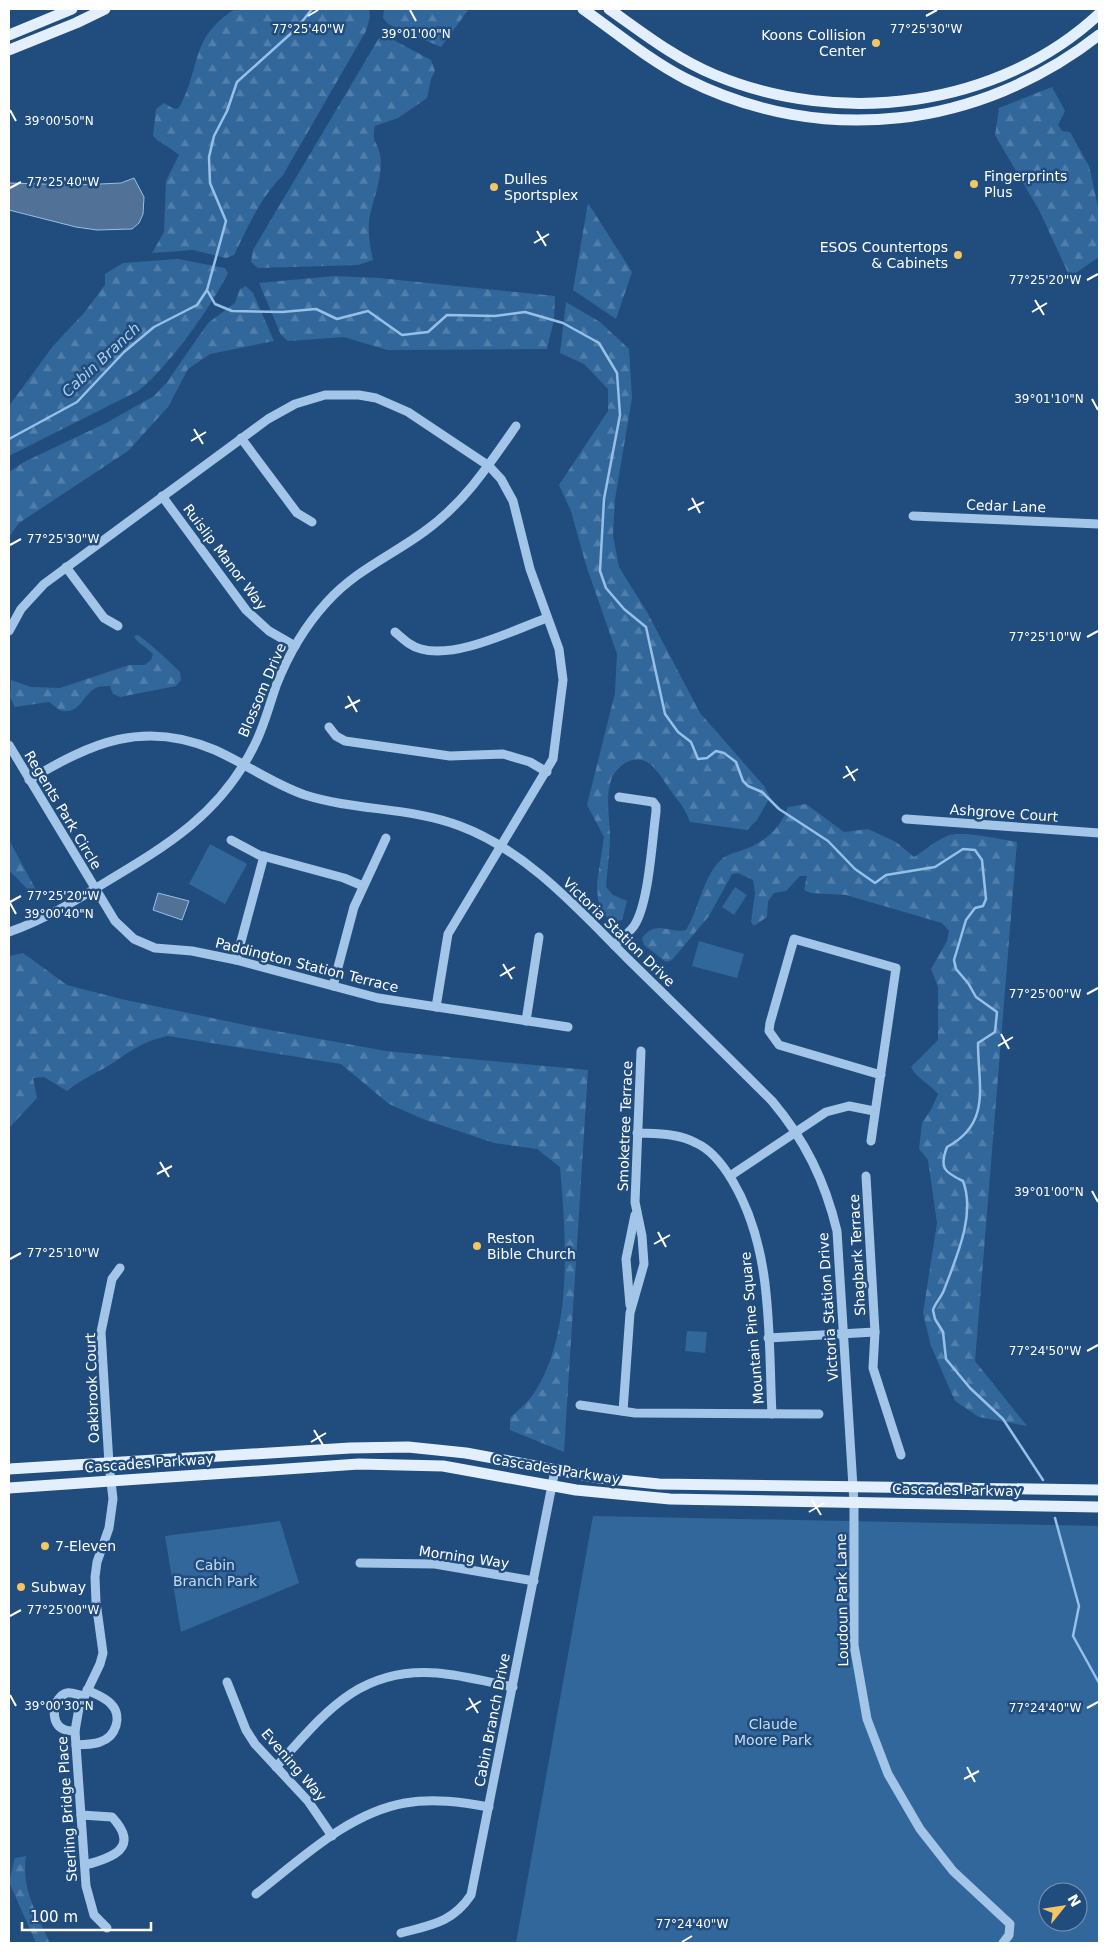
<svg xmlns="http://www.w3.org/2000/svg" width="1108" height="1952" viewBox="0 0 1108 1952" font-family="'DejaVu Sans',sans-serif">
<defs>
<pattern id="forest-firs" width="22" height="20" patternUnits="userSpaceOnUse" patternTransform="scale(1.25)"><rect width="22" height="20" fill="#32679b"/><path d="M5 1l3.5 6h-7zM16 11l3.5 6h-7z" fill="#517eaa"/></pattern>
</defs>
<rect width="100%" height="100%" fill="#204d7d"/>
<g fill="url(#forest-firs)">
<path d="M235 9H369L370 17 366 31 283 175C260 198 248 227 234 255L226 258 193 250 152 253 164 232 166 181 179 155C170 147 161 144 153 136L156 109 164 103 174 109 179 108C202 67 189 38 235 9Z"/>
<polygon points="384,9 469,9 441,47 388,24 383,18"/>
<path d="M388 37 431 60 435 71 431 79 427 98 398 118 375 126C371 144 378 141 380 155 384 177 372 200 369 221 368 235 370 247 373 260L358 265 258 268 251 262 253 250 379 38Z"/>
<polygon points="1052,87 1065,111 1058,125 1062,131 1070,132 1089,166 1099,211 1099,257 1070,277 1039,210 995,135 999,108"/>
<polygon points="588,203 632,272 616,319 573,290"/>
<path d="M178 259 225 268 228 273C212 306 167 369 138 391L9 456V406L53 346 84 313 105 285V274L123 263Z"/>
<polygon points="335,276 379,278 555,296 554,320 547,349 387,350 344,337 288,341 281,335 259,283"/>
<polygon points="246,286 253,293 274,341 210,354 188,369 168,407 128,451 19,523 9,537 9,472 24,462 106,423 154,396 167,382 208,323 235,303 240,289"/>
<path d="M566 302 600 322 629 349 632 398 615 499 613 536 619 567 647 612 700 713 764 786 770 797 757 820 747 830 690 822C684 806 678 801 668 787 658 772 647 751 625 763 619 767 613 774 611 780 605 800 610 818 610 837 610 854 607 871 606 887L613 895 627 901 622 920 612 922 604 914 598 900 597 883 604 837 587 805 615 693 617 654 586 565 571 511 559 485 608 411V389L584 364 560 353Z"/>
<path d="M138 635C152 645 167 659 180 672L181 680 176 686 120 697 113 694 110 686C107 686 101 686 98 687 84 692 81 714 62 711 58 710 54 705 49 702L15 707 10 697 11 680 31 687 60 688 129 665H145L151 660 153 655C148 647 137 644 134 636Z"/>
<path d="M806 804 844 832 868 829 896 842 914 857C925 850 935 841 947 836 961 830 1002 840 1017 842L975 1361 1027 1426 979 1417 955 1401 931 1346 923 1313 937 1223 928 1160 919 1149 922 1123 932 1108 938 1094C930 1084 916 1078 911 1067L938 1040V987L931 969 947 941 949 931 942 923 846 895 811 893 804 890 807 876H800L786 891 774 893 768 901 767 917 754 926 751 922 755 893 753 880 738 873 732 874 709 916 672 960 666 962 644 945 642 938C657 919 668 934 686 930 699 910 704 873 722 859 727 854 736 853 743 850 765 842 780 829 788 807Z"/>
<polygon points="9,840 41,899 33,895 9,870"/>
<path d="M23 953 67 985 121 999 265 1029 386 1051 588 1070 564 1452 510 1430V1418C517 1411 526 1404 532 1396 574 1337 566 1236 560 1167L537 1149 494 1143 423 1119 389 1104 341 1064 168 1036C142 1041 130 1052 108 1066 92 1075 82 1079 67 1091L44 1077 33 1078 37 1098 9 1128V956Z"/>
<path d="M26 1856C21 1889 37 1914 50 1943H36L9 1882 15 1858Z"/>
</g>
<g fill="#32679b" fill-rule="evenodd">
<polygon points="210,844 247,864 225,904 189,884"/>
<polygon points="735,887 747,895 734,915 722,907"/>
<polygon points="699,941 744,954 737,978 692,966"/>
<polygon points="687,1331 707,1332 705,1353 685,1351"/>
<path d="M593 1516 1099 1526V1943H516ZM1048 1892H1078V1922H1048Z"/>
<polygon points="280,1521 299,1583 181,1632 165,1536"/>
</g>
<g fill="#517296" stroke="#96c0e8">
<polygon points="134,178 144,197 143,214 139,223 132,229 97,230 76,227 9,210 9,183 78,185 121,183"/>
<polygon points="158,893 189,901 182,920 153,910"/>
</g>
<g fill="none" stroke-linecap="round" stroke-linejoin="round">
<g stroke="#96c0e8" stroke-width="2.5">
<path d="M207 290 215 304 232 311 282 312 316 309 337 319 368 311 402 335 428 332 447 315 495 316 525 312 563 323 599 343 617 373 620 415 604 499 600 571 606 588 624 609 646 627 665 714 678 732 691 742 698 759 707 758 716 751 724 753 736 762 743 781 748 786 762 792 779 809 828 841 855 869 875 883 886 875 935 867 963 849 975 850 982 860 986 899 983 906 975 908 966 920 954 960 956 969 968 983 976 997 997 1012 995 1032 978 1043C978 1085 992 1123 947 1147 939 1168 944 1172 963 1181 976 1215 956 1258 944 1290 941 1298 935 1303 933 1310L935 1319 943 1332 946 1359 970 1388 1003 1419 1043 1480"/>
<polyline points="9,439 77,402 124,352 154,327 197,305 207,290 226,221 210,183 209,157 214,136 227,111 237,82 297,28 312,9"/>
<polyline points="1055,1518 1079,1606 1073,1636 1099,1683"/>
</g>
<g stroke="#a3c5e7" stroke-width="9">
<polyline points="241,438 297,513 312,522"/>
<polyline points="162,496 246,610 269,631 295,646"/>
<polyline points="913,516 1099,524"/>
<polyline points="66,567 104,618 118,626"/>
<polyline points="9,631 21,609 44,584 268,419 295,404 325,395 359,395 376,398 408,412 489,466 501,479 513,501 530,569 559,649 563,680 553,759 448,934 436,1007"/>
<path d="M395 632C403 639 410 646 421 649 457 659 513 630 547 618"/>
<polyline points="329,727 336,736 345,741 450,756 503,754 530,762 547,772"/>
<polyline points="9,745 115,921 134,939 155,948 192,951 236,960 378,998 568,1027"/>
<path d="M29 780C91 743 143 719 215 750 246 764 273 784 305 795 356 811 410 807 460 826 527 851 578 909 628 959 676 1006 724 1053 772 1101 805 1140 825 1181 837 1231L854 1503V1645L867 1719 888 1774 920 1829 953 1871 1010 1924 1009 1935 1003 1943"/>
<polyline points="906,819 1099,833"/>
<polyline points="231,840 259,855 344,878 363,886"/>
<path d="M9 932C44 920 75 901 106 882 168 845 221 813 254 746 264 727 269 706 276 686 288 655 305 626 327 602 356 570 391 556 425 531 464 503 489 465 516 426"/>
<path d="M614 945C620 939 629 933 634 926 649 904 652 840 656 812V806L653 802 619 797"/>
<polyline points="236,960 264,856"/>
<polyline points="333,986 354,907 386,838"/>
<polyline points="526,1021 539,937"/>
<path d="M637 1133C657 1134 678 1133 696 1143 712 1150 723 1165 732 1180 774 1250 768 1336 772 1414"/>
<polyline points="871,1141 896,968 794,939 770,1023 769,1031 779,1045 881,1075"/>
<polyline points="730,1176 826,1112 849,1106 874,1111"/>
<polyline points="866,1176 875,1332 873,1368 901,1455"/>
<polyline points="630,1305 626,1259 635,1215"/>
<polyline points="768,1338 875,1332"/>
<polyline points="580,1405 635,1413 819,1414"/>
<polyline points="623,1411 630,1313 644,1264 642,1236 635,1202 641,1051"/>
<polyline points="360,1563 435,1564 534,1581"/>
<polyline points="227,1682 246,1730 255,1744 308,1801 332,1836"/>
<path d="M75 1731C72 1731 67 1731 63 1729 49 1723 53 1696 67 1693 72 1692 78 1695 83 1696"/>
<path d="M76 1745C83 1744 93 1745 100 1742 116 1737 123 1716 111 1704 105 1697 95 1694 87 1690"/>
<path d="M276 1767C324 1714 358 1667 437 1673 462 1675 488 1682 513 1687"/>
<path d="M81 1815 112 1817C141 1848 112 1858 85 1865"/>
<path d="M256 1894C300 1860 348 1813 405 1803 433 1798 462 1802 489 1807"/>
<polyline points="107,1928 94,1915 86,1886 75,1731 79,1708 100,1664 103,1653 96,1602 95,1577 97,1562 109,1528 113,1499 109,1464 101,1332 112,1279 120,1268"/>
<path d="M401 1933C431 1925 452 1923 471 1895L555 1470"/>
</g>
<g stroke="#e4effd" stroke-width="11">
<path d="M583 9C617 33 649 60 686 79 823 148 980 128 1099 35"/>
<path d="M609 9C643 33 676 59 715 75 840 127 998 108 1099 14"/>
<polyline points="9,35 72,9"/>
<polyline points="9,50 76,23 105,9"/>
<polyline points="9,1469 350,1448 408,1447 466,1453 600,1478 659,1484 1099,1490"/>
<polyline points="9,1488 359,1464 443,1466 576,1490 670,1499 1099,1507"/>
</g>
</g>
<path fill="none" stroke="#fff" stroke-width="2" d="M410 10 416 21M308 16 318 10M926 16 937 10M10 110 16 121M10 188 21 182M537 231 546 246M534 243 549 234M1087 280 1098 274M1035 300 1044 315M1032 312 1047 303M1092 399 1098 410M194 429 203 444M191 441 206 432M692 498 700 513M688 510 704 502M10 545 21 539M1087 637 1098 631M348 696 357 712M345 708 360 700M846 766 855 781M843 778 858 769M10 902 21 896M10 903 16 914M503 964 512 979M500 976 515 967M1087 994 1098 988M1001 1034 1009 1049M998 1046 1013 1037M160 1162 169 1177M157 1174 172 1166M1092 1191 1098 1202M658 1232 666 1247M654 1244 670 1235M10 1259 21 1253M1087 1351 1098 1345M314 1430 323 1445M311 1442 326 1433M812 1500 821 1515M809 1512 824 1503M10 1616 21 1610M10 1695 16 1706M469 1698 478 1713M1087 1708 1098 1702M466 1710 481 1701M967 1767 975 1782M964 1779 979 1771M682 1942 692 1936"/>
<g fill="#f5c463" stroke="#204d7d" stroke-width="2">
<circle cx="876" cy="43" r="5"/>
<circle cx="974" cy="184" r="5"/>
<circle cx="494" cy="187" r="5"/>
<circle cx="958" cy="255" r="5"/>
<circle cx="477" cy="1246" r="5"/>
<circle cx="45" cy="1546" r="5"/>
<circle cx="21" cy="1587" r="5"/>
</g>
<g text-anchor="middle" stroke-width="5" stroke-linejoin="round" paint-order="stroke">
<g font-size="14" fill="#fff" stroke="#204d7d" text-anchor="start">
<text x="866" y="40" text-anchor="end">Koons Collision<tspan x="866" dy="16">Center</tspan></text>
<text x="984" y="181">Fingerprints<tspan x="984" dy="16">Plus</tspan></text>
<text x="504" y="184">Dulles<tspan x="504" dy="16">Sportsplex</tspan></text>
<text x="948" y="252" text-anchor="end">ESOS Countertops<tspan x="948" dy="16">&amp; Cabinets</tspan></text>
<text x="487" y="1243">Reston<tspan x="487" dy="16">Bible Church</tspan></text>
<text x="55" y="1551">7-Eleven</text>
<text x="31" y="1592">Subway</text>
</g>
<g font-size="14" fill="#fff" stroke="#204d7d">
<text transform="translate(1006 506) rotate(2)" y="5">Cedar Lane</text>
<text transform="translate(225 557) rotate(53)" y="5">Ruislip Manor Way</text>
<text transform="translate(262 690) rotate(-67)" y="5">Blossom Drive</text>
<text transform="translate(63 810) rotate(59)" y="5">Regents Park Circle</text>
<text transform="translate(1004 813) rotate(4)" y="5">Ashgrove Court</text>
<text transform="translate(619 932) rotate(44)" y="5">Victoria Station Drive</text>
<text transform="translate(307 965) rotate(14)" y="5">Paddington Station Terrace</text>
<text transform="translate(625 1126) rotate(-88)" y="5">Smoketree Terrace</text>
<text transform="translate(857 1255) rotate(-93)" y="5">Shagbark Terrace</text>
<text transform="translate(828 1307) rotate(-94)" y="5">Victoria Station Drive</text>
<text transform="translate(752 1328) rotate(-95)" y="5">Mountain Pine Square</text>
<text transform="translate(92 1388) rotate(-92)" y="5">Oakbrook Court</text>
<text transform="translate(149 1463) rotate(-4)" y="5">Cascades Parkway</text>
<text transform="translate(556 1469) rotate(9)" y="5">Cascades Parkway</text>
<text transform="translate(957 1490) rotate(1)" y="5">Cascades Parkway</text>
<text transform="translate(464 1557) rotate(8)" y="5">Morning Way</text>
<text transform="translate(842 1600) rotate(-91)" y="5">Loudoun Park Lane</text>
<text transform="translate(492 1720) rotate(-79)" y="5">Cabin Branch Drive</text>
<text transform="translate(294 1765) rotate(49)" y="5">Evening Way</text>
<text transform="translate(67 1809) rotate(-94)" y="5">Sterling Bridge Place</text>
</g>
<g font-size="14" fill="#c6def5" stroke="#204d7d">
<text x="215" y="1570">Cabin<tspan x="215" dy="16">Branch Park</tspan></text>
<text x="773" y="1729">Claude<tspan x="773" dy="16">Moore Park</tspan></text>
</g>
<g font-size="15" font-style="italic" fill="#aeceef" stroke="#204d7d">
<text transform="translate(101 360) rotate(-43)" y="5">Cabin Branch</text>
</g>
</g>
<g font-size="12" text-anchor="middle" fill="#fff" stroke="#204d7d" stroke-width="5" stroke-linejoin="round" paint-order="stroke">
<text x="308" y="33">77°25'40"W</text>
<text x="926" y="33">77°25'30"W</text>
<text x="416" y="38">39°01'00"N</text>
<text x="59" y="125">39°00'50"N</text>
<text x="63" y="186">77°25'40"W</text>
<text x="1045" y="284">77°25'20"W</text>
<text x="1049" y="403">39°01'10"N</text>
<text x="63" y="543">77°25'30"W</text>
<text x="1045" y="641">77°25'10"W</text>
<text x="63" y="900">77°25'20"W</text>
<text x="59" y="918">39°00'40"N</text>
<text x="1045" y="998">77°25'00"W</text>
<text x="1049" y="1196">39°01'00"N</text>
<text x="63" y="1257">77°25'10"W</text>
<text x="1045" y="1355">77°24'50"W</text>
<text x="63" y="1614">77°25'00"W</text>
<text x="59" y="1710">39°00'30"N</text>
<text x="1045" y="1712">77°24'40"W</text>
<text x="692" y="1928">77°24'40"W</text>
</g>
<rect width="1108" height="1952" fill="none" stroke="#ffffff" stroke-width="20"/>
<g transform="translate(1063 1907) rotate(60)"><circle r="24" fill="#204d7d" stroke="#7994b1"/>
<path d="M0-4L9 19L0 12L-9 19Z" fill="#f5c463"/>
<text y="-8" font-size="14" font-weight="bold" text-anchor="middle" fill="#ffffff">N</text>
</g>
<path d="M22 1922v8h129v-8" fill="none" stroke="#ffffff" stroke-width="2.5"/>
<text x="30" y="1922" font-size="15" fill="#ffffff" stroke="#204d7d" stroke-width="4" paint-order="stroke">100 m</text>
</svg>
